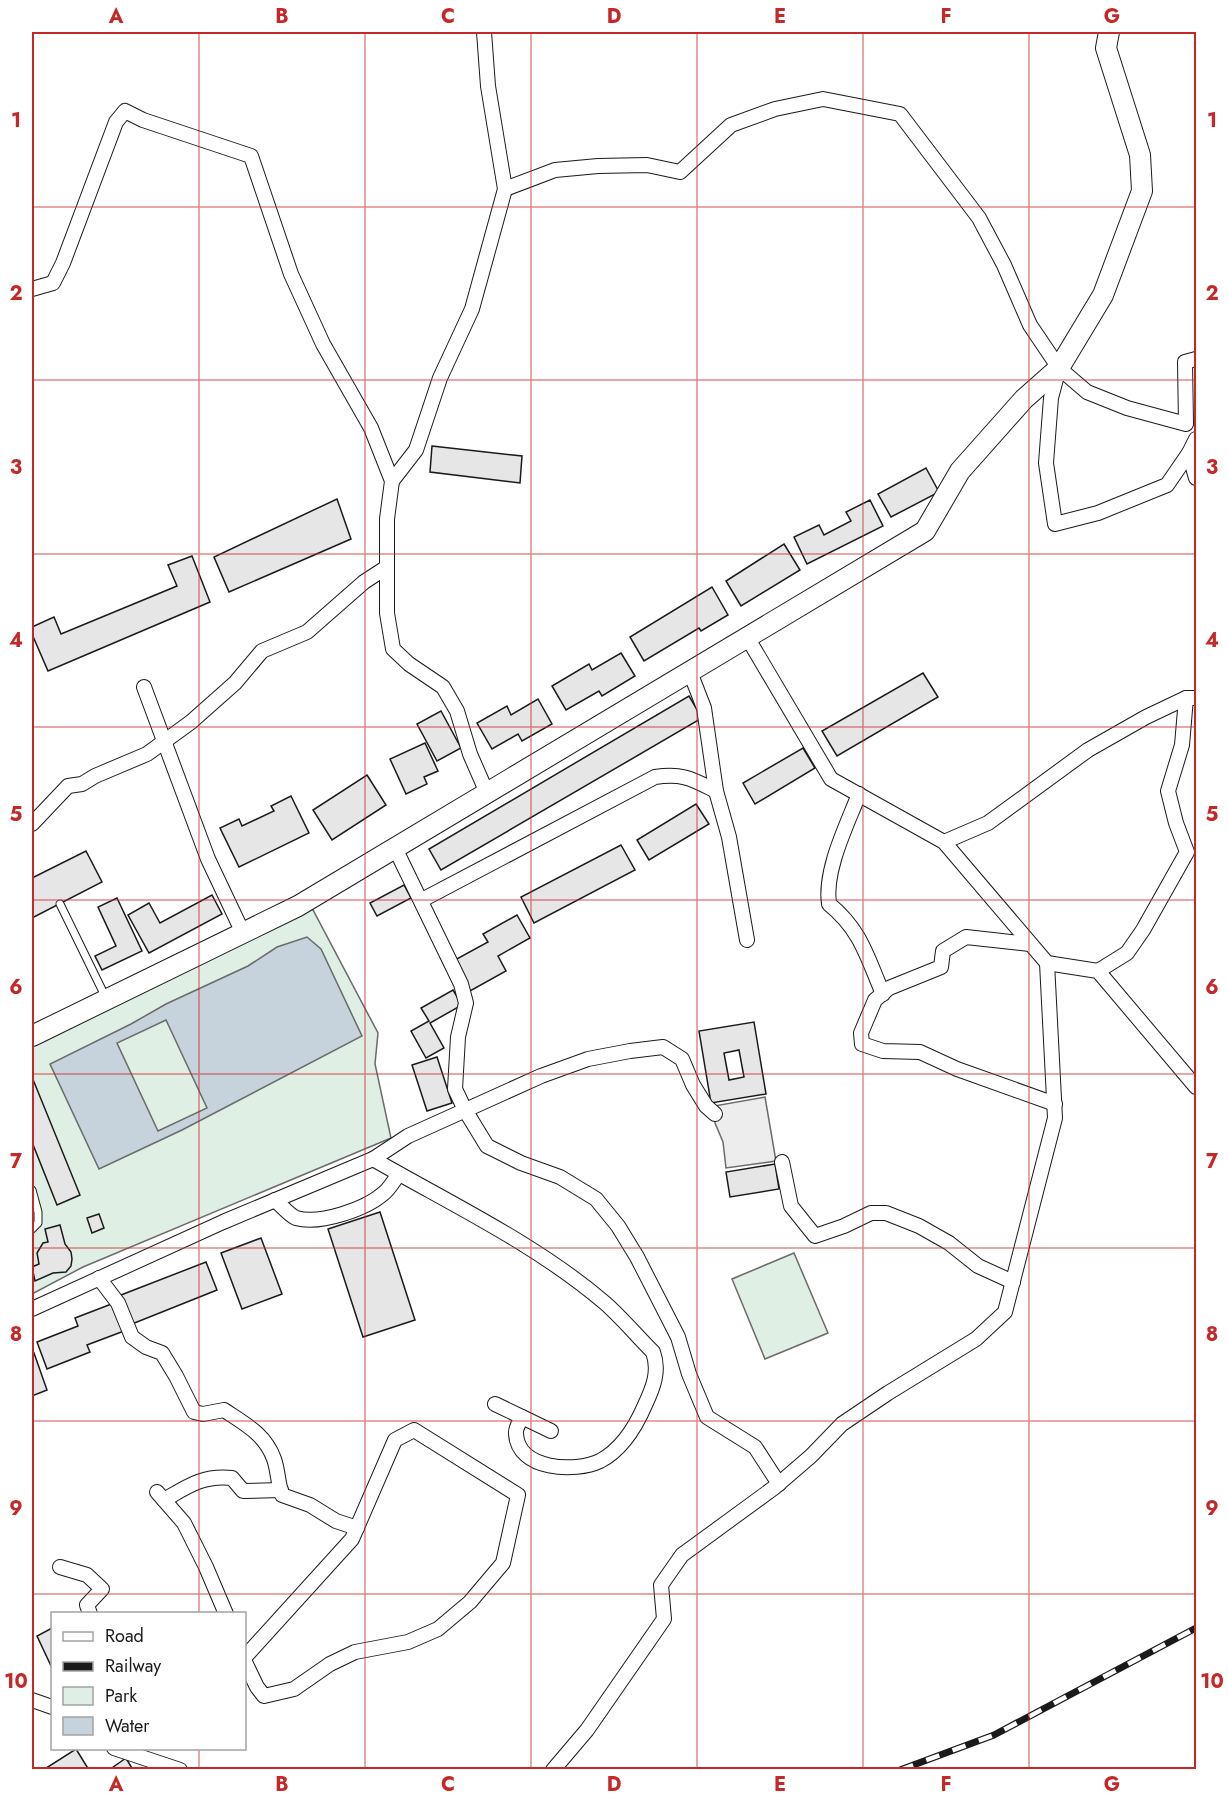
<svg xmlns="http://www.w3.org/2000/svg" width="1228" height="1801" viewBox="0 0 1228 1801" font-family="Jost,sans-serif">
<rect width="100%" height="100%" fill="#fff"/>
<g fill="#e0efe3" stroke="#6a6a6a" stroke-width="1.5">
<polygon points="298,906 313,910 378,1033 375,1064 391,1138 83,1267 32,1294 32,1036"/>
<polygon points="794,1253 828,1333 765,1359 732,1279"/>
</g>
<polygon fill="#ededed" stroke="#6a6a6a" stroke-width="1.5" points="765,1097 776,1161 726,1168 723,1142 715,1123 714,1106"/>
<path fill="#c6d2dc" stroke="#6a6a6a" stroke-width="1.5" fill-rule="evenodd" d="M307 937 321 949 362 1036 182 1130 99 1169 50 1064 131 1024 166 1004 248 966 277 947ZM166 1020 207 1108 158 1131 117 1043Z"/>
<g fill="#e6e6e6" stroke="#1a1a1a" stroke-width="1.5" fill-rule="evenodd">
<polygon points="432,446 522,456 520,483 430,472"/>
<polygon points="926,468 939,492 891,517 878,494"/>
<polygon points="337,499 351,539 229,592 214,557"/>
<polygon points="870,500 883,526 807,564 794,537 819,525 824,535 851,521 846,512"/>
<polygon points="784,544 800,570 741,606 726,581"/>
<polygon points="192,556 210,602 48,671 32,634 32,627 54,617 61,634 177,586 168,565"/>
<polygon points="712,587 728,615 701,631 699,628 644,661 630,637"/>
<polygon points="621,653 635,676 602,696 599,691 566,710 552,686 589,664 592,670"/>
<polygon points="923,673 938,697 837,756 822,731"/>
<polygon points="689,696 702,718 441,870 429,849"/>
<polygon points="538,699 552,724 522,741 518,734 492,749 477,723 507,706 511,715"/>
<polygon points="441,711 461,748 437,761 417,724"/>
<polygon points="425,743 438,771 424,777 427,784 406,794 390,759"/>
<polygon points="803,748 815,768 755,804 743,783"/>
<polygon points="367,775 386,805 332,840 313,810"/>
<polygon points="291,796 309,833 239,867 220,828 239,819 242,826 274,811 271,806"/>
<polygon points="696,804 709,824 649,860 637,840"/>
<polygon points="621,845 635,870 534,923 521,897"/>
<polygon points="86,851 102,882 32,918 32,878"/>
<polygon points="404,885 411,898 377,916 370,903"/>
<polygon points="212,895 222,914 149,953 128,915 149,903 160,923"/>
<polygon points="117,898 142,951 102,970 95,956 116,946 98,907"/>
<polygon points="517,915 530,938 498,956 506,971 470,991 453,961 488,942 483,934"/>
<polygon points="453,990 462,1005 430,1023 444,1048 426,1058 411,1031 429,1021 421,1008"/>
<path d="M754 1022 766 1094 711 1103 699 1031ZM739 1050 744 1077 729 1080 724 1053Z"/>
<polygon points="437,1057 452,1103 427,1111 412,1065"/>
<polygon points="32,1077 80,1195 57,1205 32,1142"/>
<polygon points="775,1164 779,1189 730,1197 726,1172"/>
<polygon points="380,1212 415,1320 363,1337 328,1229"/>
<polygon points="99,1214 104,1228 92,1233 87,1218"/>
<polygon points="60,1225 65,1244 71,1252 72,1259 71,1266 66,1272 53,1273 35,1281 32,1267 39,1264 37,1253 43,1243 48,1242 45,1229"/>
<polygon points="261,1238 282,1294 242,1309 221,1253"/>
<polygon points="206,1262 217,1290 132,1324 121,1295"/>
<polygon points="114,1303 124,1331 87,1345 90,1352 47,1369 37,1342 78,1326 75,1318"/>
<polygon points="34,1353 47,1390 32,1396 32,1354"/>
<polygon points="52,1628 52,1668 37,1636"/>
<polygon points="76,1749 89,1770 43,1770"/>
<polygon points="126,1758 133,1770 109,1770"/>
</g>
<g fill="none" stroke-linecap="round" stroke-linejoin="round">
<g stroke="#1a1a1a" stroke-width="9">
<g id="lane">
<polyline points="60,904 106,998"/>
<polyline points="32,1190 38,1212 38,1223 32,1229"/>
</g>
</g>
<g stroke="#1a1a1a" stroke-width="16">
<g id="street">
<polyline points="505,189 555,170 598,166 647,165 680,172 731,125 775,109 823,99 900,114 979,218 1004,265 1030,325 1059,368 1087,392 1127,408 1186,424 1185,362 1196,359"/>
<polyline points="32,289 53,283 63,263 116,122 125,111 143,120 251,156 291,274 323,344 371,428 392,481 387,519 387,613 393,649 409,664 443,687 457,711 470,754 487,793"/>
<polyline points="1059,368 1051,398 1046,463 1055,524 1098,513 1167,485 1189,453"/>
<polyline points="1196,439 1189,453 1196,478"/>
<polyline points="392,481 416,450 440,378 472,309 505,189 488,86 484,32"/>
<polyline points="747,637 831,779 944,842 1047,963 1098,971 1196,1087"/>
<polyline points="690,672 704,708 716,791 729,837 747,940"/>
<polyline points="144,687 208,859 243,933"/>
<path d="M859 794C847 825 824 870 829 904 861 930 867 957 883 994"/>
<polyline points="32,824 68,786 82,784 95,776 147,754 191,722 235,683 262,651 307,632 364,582 387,567"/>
<polyline points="944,842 988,823 1088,750 1146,717 1186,698 1196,698"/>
<polyline points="395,848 461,984 466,1003 458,1037 455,1089 465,1110 487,1146 521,1163 560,1177 596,1199 618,1226 637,1257 678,1337 689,1374 707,1417 755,1447 779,1484"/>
<path d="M422 900 655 777C683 773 692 779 716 791"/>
<polyline points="1030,944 966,937 943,951 941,967 889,988 875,1000 861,1033 862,1044 883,1051 920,1052 957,1069 1055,1104"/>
<polyline points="1098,971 1127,953 1143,930 1187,852 1176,823 1168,791 1182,745 1186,698"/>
<polyline points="373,1159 408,1136 541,1076 588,1059 630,1051 663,1047 682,1059 693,1085 706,1106 715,1114"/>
<polyline points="782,1162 791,1206 815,1236 844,1226 871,1213 886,1213 919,1226 949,1243 978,1266 1013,1282"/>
<path d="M275 1200C281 1205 289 1215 296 1218 320 1225 366 1209 384 1193 390 1188 394 1180 399 1174"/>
<path d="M99 1278 118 1303 132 1337 146 1347 162 1353 176 1376 194 1412 203 1414 224 1410C245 1424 265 1434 274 1459 278 1470 278 1484 282 1495L310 1505 336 1521 357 1528"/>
<path d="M32 1309 223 1222 373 1159C451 1204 536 1244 605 1303 622 1318 637 1336 653 1352 660 1371 653 1388 645 1405 636 1426 621 1450 600 1461 575 1473 518 1470 516 1434 515 1428 520 1422 522 1417L495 1404"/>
<polyline points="522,1417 551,1431"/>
<polyline points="157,1492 184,1523 206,1567 226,1614"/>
<path d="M164 1500C188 1486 203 1475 232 1478L243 1491 281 1490"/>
<polyline points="60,1567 87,1575 102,1589 87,1605 90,1614"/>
<polyline points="244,1658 352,1539 395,1440 414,1430 518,1495 503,1563 470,1602 438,1629 408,1642 355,1652 330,1664 294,1689 264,1696 257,1687 244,1660"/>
<polyline points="32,1700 52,1707"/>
<polyline points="114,1748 180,1770"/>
<polyline points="553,1770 587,1730 664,1619 661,1585 682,1555 775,1487 811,1456 842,1424 888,1393 976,1339 1005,1312 1055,1118 1047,963"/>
</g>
</g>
<g stroke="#1a1a1a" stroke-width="22">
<polyline id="secondary" points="32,1036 298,906 925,531 960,471 1024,399 1059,368 1103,295 1142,191 1140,155 1106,48 1109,32"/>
</g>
<use href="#lane" stroke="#fff" stroke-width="7"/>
<use href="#street" stroke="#fff" stroke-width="14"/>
<use href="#secondary" stroke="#fff" stroke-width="20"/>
<g stroke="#1a1a1a" stroke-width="7">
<polyline id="rail" points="900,1770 994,1735 1196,1628"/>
</g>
<use href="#rail" stroke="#fff" stroke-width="4.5" stroke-dasharray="14" stroke-linecap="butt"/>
</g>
<path fill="none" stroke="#c62828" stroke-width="1.5" stroke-opacity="0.55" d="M199 32V1614M365 32V1770M531 32V1770M697 32V1770M863 32V1770M1029 32V1770M32 207H1196M32 380H1196M32 554H1196M32 727H1196M32 900H1196M32 1074H1196M32 1248H1196M32 1421H1196M32 1594H1196M199 1748V1770"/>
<rect width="1228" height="1801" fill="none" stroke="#ffffff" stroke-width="66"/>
<rect x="51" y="1612" width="195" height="138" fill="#ffffff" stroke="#a3a3a3" stroke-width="1.5"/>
<rect x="63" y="1632" width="30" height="9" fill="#ffffff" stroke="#a3a3a3" stroke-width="1.5"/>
<text x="105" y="1642" font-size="18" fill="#1a1a1a">Road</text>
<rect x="63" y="1662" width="30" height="9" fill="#1a1a1a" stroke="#a3a3a3" stroke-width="1.5"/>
<text x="105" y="1672" font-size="18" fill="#1a1a1a">Railway</text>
<rect x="63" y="1687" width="30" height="18" fill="#e0efe3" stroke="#a3a3a3" stroke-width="1.5"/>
<text x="105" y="1702" font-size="18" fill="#1a1a1a">Park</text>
<rect x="63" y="1717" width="30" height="18" fill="#c6d2dc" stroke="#a3a3a3" stroke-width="1.5"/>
<text x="105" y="1732" font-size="18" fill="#1a1a1a">Water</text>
<rect x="33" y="33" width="1162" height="1735" fill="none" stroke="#c62828" stroke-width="2"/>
<g font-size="20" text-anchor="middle" font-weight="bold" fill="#c62828">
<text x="116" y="23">A</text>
<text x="282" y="23">B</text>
<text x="448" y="23">C</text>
<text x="614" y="23">D</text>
<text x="780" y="23">E</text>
<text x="946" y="23">F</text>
<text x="1112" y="23">G</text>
<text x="16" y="127">1</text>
<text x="1212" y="127">1</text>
<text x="16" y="300">2</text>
<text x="1212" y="300">2</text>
<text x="16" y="474">3</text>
<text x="1212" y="474">3</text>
<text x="16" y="647">4</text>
<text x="1212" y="647">4</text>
<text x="16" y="821">5</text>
<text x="1212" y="821">5</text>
<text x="16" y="994">6</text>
<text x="1212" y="994">6</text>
<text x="16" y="1168">7</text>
<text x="1212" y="1168">7</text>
<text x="16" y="1341">8</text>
<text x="1212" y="1341">8</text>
<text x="16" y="1515">9</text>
<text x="1212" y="1515">9</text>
<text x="16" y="1688">10</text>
<text x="1212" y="1688">10</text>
<text x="116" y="1791">A</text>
<text x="282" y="1791">B</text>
<text x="448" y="1791">C</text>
<text x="614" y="1791">D</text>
<text x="780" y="1791">E</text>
<text x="946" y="1791">F</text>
<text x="1112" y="1791">G</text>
</g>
</svg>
